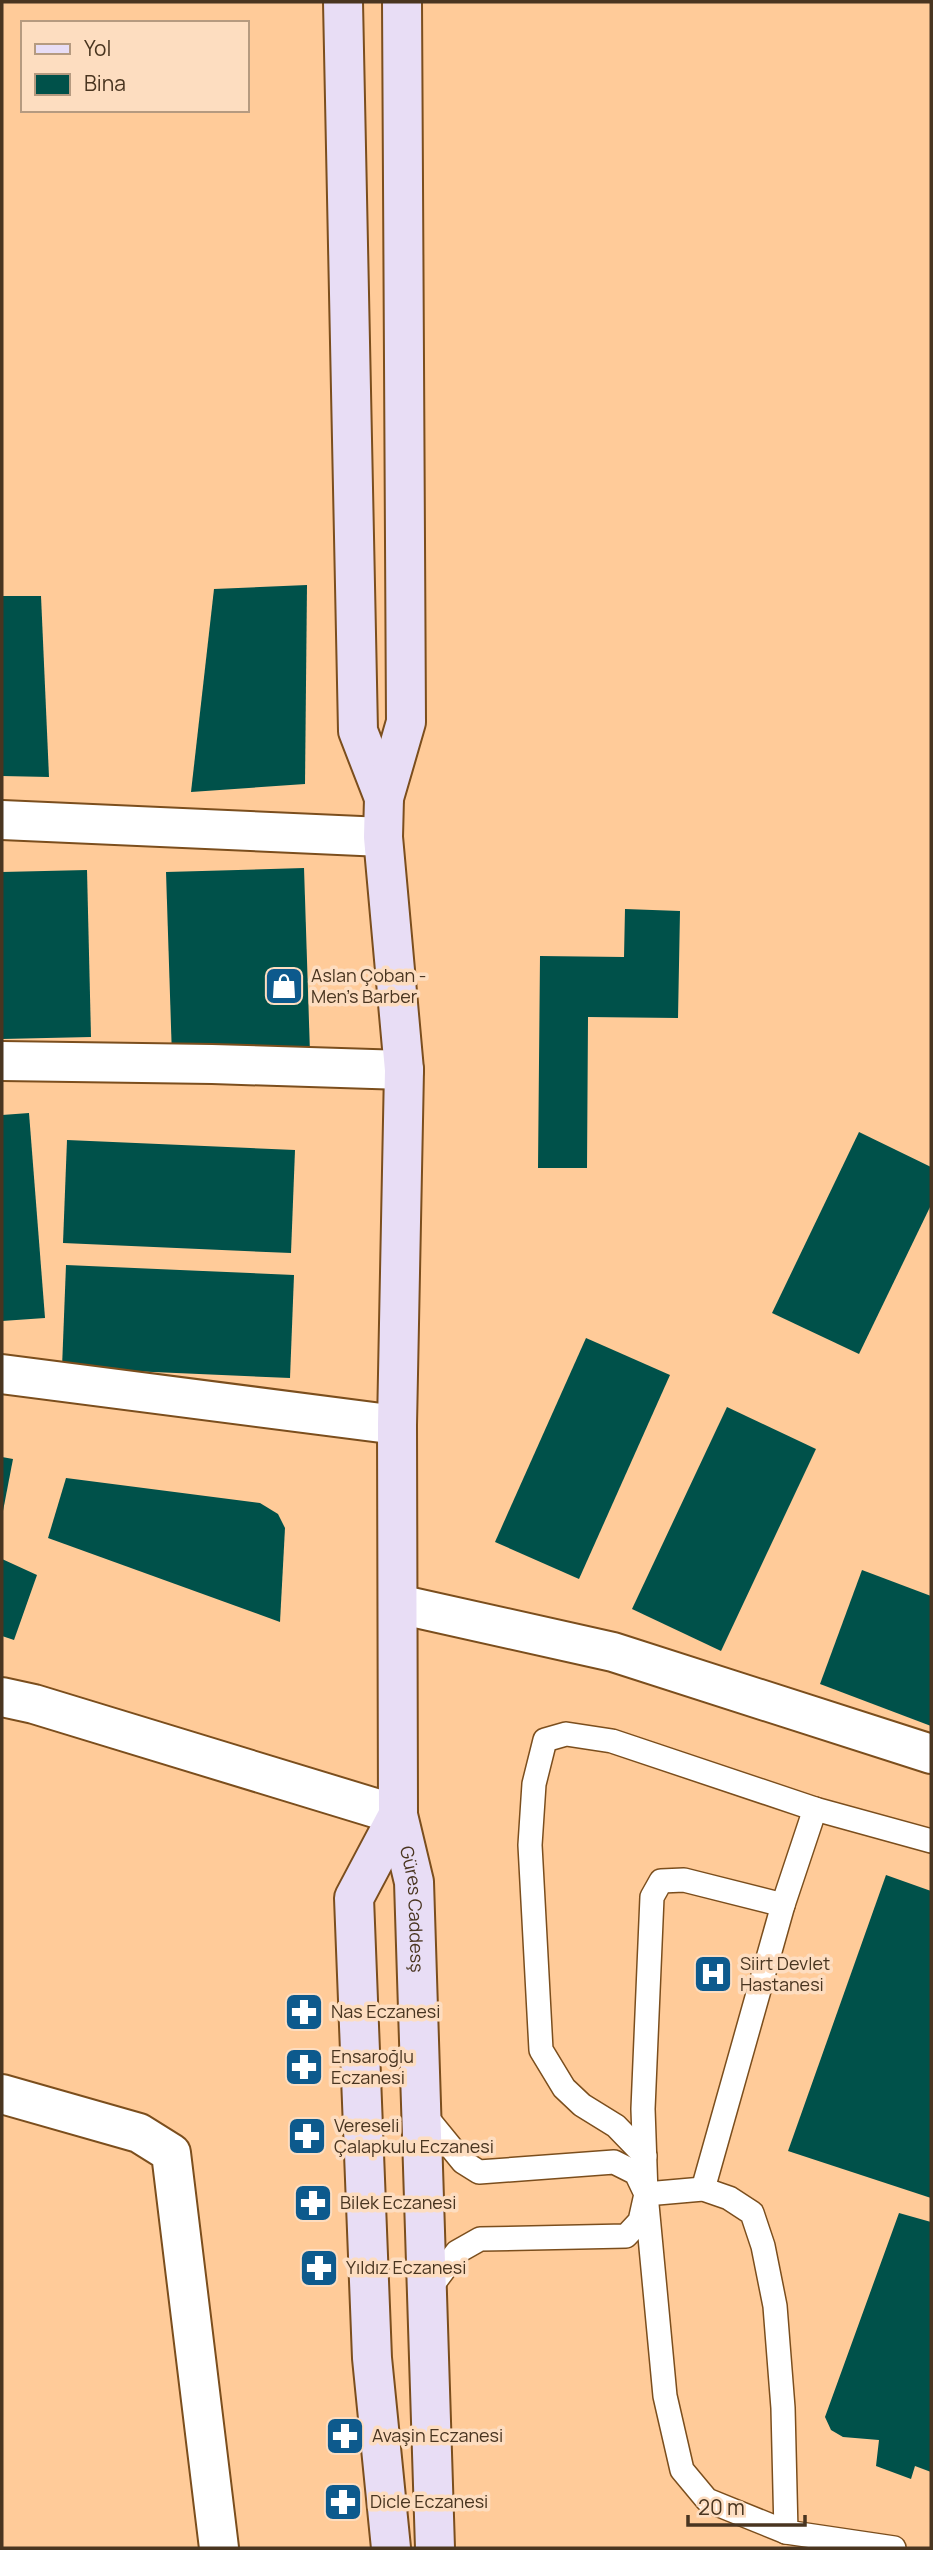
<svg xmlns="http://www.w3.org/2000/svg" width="933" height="2550" viewBox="0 0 933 2550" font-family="Manrope,sans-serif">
<rect width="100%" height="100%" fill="#ffcb99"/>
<g fill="#00514a">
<polygon points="307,585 305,784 191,792 214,589"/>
<polygon points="2,596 41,596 49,777 2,776"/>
<polygon points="304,868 310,1053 172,1057 166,872"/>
<polygon points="87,870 91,1037 2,1039 2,872"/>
<polygon points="625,909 680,911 678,1018 588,1017 587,1168 538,1168 540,956 624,957"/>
<polygon points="29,1113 45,1318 2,1321 2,1115"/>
<polygon points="859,1132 931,1167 931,1205 859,1354 772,1313"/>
<polygon points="67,1140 295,1150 291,1253 63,1243"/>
<polygon points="66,1265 294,1275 290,1378 62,1368"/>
<polygon points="586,1338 670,1375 579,1579 495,1542"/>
<polygon points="727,1407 816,1449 721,1651 632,1609"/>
<polygon points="2,1457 13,1459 3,1511 2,1511"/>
<polygon points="66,1478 260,1503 278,1514 285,1528 280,1622 48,1538"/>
<polygon points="2,1559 37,1575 14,1640 2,1636"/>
<polygon points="862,1570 931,1596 931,1726 820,1684"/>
<polygon points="886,1875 931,1891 931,2198 788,2151"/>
<polygon points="899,2213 931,2222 931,2472 915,2466 911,2479 876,2466 879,2440 843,2437 831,2430 825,2417"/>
</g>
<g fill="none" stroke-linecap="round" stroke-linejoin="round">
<g stroke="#7b4e1d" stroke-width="26">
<g id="lane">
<polyline points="783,1905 684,1880 661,1881 652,1897 643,2109 646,2194 665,2396 682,2470 707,2500 786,2532 894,2548"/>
<polyline points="423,2113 463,2162 479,2172 614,2162 636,2173 646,2194 640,2221 626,2236 480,2239 457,2252 427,2292"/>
<polyline points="645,2156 616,2126 582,2105 564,2088 541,2050 530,1845 534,1784 545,1740 566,1734 612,1741 815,1809 931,1841"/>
<polyline points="703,2189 783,1905 815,1809"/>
<polyline points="646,2194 703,2189 729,2198 752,2213 763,2246 775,2306 783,2408 786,2532"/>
</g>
</g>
<g stroke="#7b4e1d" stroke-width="42">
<g id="street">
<polyline points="2,820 383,837"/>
<polyline points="2,1061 212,1064 404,1070"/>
<polyline points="2,1374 397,1425"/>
<polyline points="398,1604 613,1652 931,1754"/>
<polyline points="2,1697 34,1704 398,1815"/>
<polyline points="2,2094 139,2133 171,2153 219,2548"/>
</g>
</g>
<g stroke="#7b4e1d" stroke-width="42">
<g id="secondary">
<polyline points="343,2 358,731 384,798"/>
<path id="s1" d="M402 2 406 722 384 798 383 837 404 1070 397 1425 398 1815 414 1882 435 2548"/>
<polyline points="391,2548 372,2358 354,1898 398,1815"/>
</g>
</g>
<use href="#lane" stroke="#fff" stroke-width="23"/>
<use href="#street" stroke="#fff" stroke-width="38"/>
<use href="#secondary" stroke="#e8ddf5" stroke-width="38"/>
</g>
<defs>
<g id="shop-square" transform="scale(2.0125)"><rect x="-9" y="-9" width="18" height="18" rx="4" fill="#0d5a8d" stroke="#fdddc0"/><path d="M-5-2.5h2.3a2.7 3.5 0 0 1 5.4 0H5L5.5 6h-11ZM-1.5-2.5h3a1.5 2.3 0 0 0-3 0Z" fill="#fff"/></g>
<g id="hospital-square" transform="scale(2.0125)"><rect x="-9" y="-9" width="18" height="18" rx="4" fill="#0d5a8d" stroke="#fdddc0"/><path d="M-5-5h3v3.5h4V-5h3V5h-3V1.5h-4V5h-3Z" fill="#fff"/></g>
<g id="pharmacy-square" transform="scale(2.0125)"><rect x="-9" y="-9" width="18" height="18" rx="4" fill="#0d5a8d" stroke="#fdddc0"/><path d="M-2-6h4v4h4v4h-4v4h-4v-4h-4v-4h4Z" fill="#fff"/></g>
</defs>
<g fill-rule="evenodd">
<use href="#shop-square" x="284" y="986"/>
<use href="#hospital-square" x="713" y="1974"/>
<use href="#pharmacy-square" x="304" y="2012"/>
<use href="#pharmacy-square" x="304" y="2067"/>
<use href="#pharmacy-square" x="307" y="2136"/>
<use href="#pharmacy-square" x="313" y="2203"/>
<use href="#pharmacy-square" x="319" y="2268"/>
<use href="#pharmacy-square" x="345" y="2436"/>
<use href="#pharmacy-square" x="343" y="2502"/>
</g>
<g text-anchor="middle" stroke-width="7" stroke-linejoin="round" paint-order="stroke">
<g font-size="18" fill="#493520" stroke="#fdddc0" text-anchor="start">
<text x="311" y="982">Aslan Çoban -<tspan x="311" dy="21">Men's Barber</tspan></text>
<text x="740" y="1970">Siirt Devlet<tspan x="740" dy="21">Hastanesi</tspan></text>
<text x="331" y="2018">Nas Eczanesi</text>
<text x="331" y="2063">Ensaroğlu<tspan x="331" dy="21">Eczanesi</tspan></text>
<text x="334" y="2132">Vereseli<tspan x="334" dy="21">Çalapkulu Eczanesi</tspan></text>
<text x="340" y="2209">Bilek Eczanesi</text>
<text x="346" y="2274">Yıldız Eczanesi</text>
<text x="372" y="2442">Avaşin Eczanesi</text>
<text x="370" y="2508">Dicle Eczanesi</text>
</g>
<g font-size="18" fill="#493520" stroke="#fdddc0">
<text dy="6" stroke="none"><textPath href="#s1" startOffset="1913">Güres Caddesş</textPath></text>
</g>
</g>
<rect width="933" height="2550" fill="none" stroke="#493520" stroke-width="7"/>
<rect x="21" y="21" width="228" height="91" fill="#fdddc0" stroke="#b59a80" stroke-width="2"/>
<rect x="35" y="44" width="35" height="10" fill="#e8ddf5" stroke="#b59a80" stroke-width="2"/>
<text x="84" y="56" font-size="21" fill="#493520">Yol</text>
<rect x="35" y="74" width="35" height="21" fill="#00514a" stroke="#b59a80" stroke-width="2"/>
<text x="84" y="91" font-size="21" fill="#493520">Bina</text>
<path d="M688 2515v10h117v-10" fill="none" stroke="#493520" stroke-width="3.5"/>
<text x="698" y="2515" font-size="21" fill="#493520" stroke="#fdddc0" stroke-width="5" paint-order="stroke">20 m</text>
</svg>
